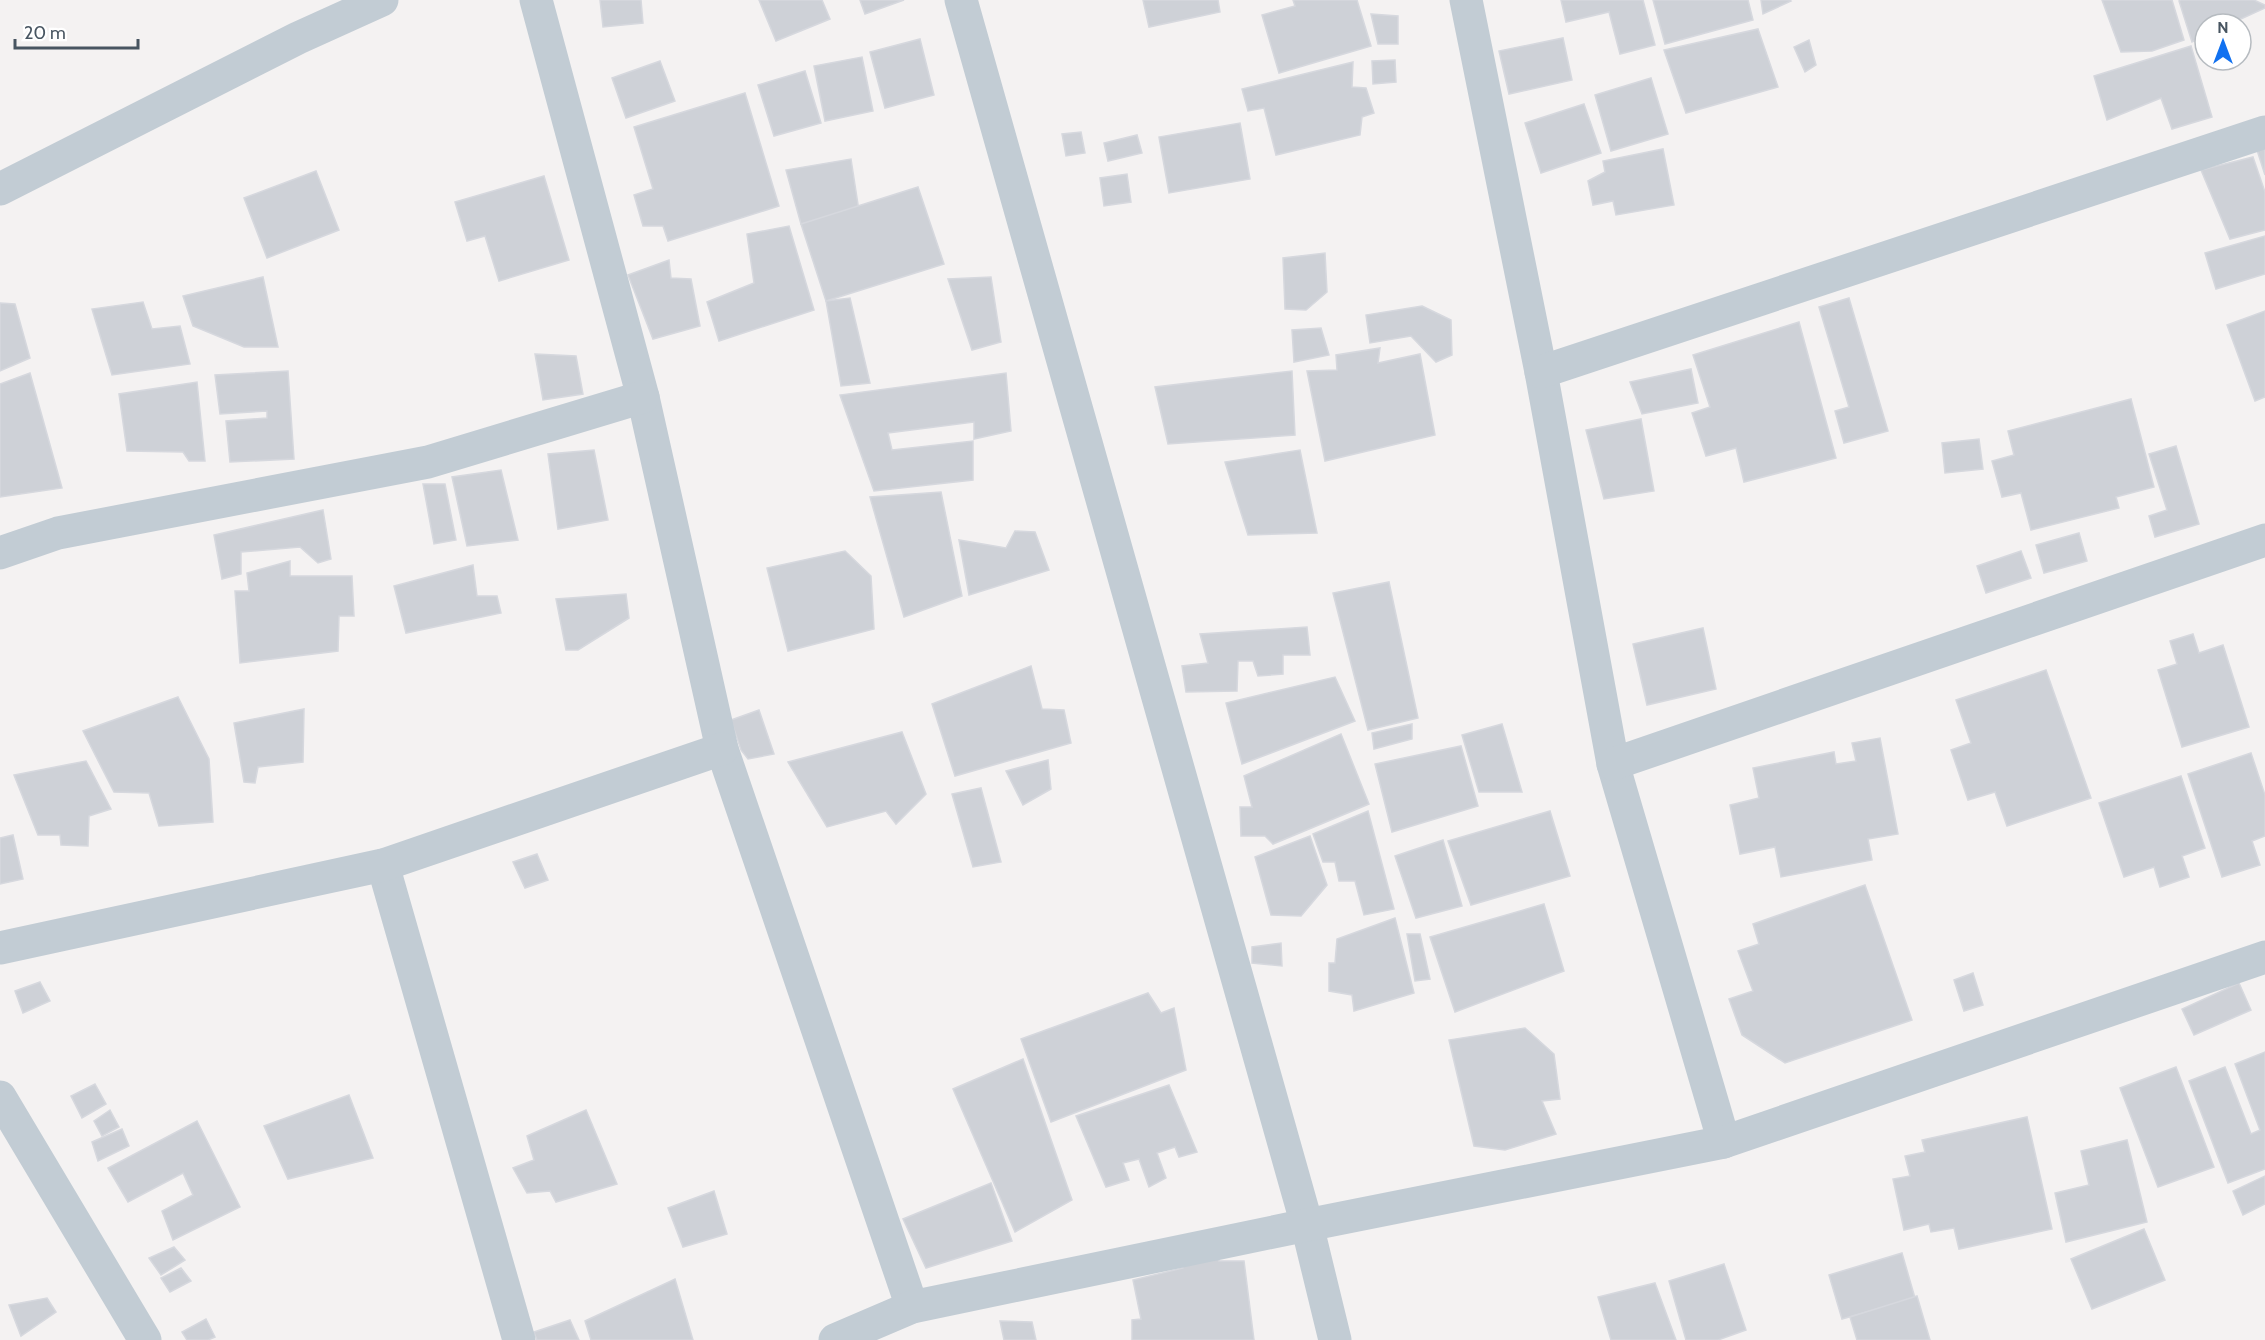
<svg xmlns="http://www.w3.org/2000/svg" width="2265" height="1340" viewBox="0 0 2265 1340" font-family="Cabin,sans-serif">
<rect width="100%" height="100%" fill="#f4f2f2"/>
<g fill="#ced1d7" stroke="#d6d8de" stroke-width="1.5">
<polygon points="600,0 641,0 643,23 603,27"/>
<polygon points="759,0 822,0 830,19 776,41"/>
<polygon points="860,0 904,0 865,14"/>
<polygon points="1143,0 1218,0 1220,12 1149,27"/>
<polygon points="1293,0 1357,0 1371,46 1279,73 1262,15 1295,6"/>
<polygon points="1561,0 1643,0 1655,45 1620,54 1609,12 1566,22"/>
<polygon points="1653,0 1748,0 1753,20 1665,44"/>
<polygon points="1761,0 1790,0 1791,1 1763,14"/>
<polygon points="2102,0 2172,0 2184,40 2152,51 2121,52"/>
<polygon points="2181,0 2254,0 2265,5 2265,8 2230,24 2205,24 2205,36 2192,42 2179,1"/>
<polygon points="1371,14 1398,16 1398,44 1378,44"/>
<polygon points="1758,29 1778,87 1686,113 1664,50"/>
<polygon points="1563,38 1572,80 1509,94 1499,51"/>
<polygon points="920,39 934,95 885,108 870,52"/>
<polygon points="1809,40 1816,65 1805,72 1794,47"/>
<polygon points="2191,46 2212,117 2172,129 2161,98 2107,120 2094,76"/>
<polygon points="862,57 873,111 825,121 814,66"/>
<polygon points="1395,60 1396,82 1373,84 1372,61"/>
<polygon points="660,61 675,101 626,118 612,78"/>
<polygon points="1353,62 1352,87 1366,88 1374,113 1362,117 1360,135 1276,155 1264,108 1248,111 1242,89"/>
<polygon points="805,71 821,123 774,136 758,85"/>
<polygon points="1651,78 1668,134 1611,151 1595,95"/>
<polygon points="745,93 779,206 668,241 663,226 643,226 634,195 653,189 634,127"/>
<polygon points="1584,104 1601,153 1541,173 1525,123"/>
<polygon points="1240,123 1250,179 1169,193 1159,137"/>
<polygon points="1081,132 1085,153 1066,156 1062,134"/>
<polygon points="1137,135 1142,153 1108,161 1104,143"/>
<polygon points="2265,145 2265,175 2256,147"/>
<polygon points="1663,149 1674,205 1616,215 1613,201 1593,205 1588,181 1605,172 1603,161"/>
<polygon points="2253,157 2265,192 2265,230 2230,239 2201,170"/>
<polygon points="851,159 859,211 801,224 786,170"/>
<polygon points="316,171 339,230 267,258 244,198"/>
<polygon points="1127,174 1131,202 1104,206 1100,178"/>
<polygon points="544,176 569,260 499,281 485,236 467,241 455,202"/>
<polygon points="918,187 944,264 826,301 801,224"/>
<polygon points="789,226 814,310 719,341 707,302 754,283 747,234"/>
<polygon points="2265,236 2265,274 2216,289 2205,253"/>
<polygon points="1325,253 1327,292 1306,310 1285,309 1283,258"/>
<polygon points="669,260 671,278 691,279 700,326 653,339 628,275"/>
<polygon points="263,277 278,347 244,347 193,326 183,296"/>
<polygon points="991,277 1001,342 972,350 948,279"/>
<polygon points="850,298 870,383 841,386 826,301"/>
<polygon points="1849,298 1888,431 1844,443 1835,411 1849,407 1819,307"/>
<polygon points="143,302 152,329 180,326 190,364 112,375 92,309"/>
<polygon points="0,303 15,304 30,358 0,371"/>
<polygon points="1422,306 1451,320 1452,355 1436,362 1411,336 1370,343 1366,315"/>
<polygon points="2265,311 2265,397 2255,401 2227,325"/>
<polygon points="1799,322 1836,458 1744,482 1736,448 1706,456 1692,413 1710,407 1693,355"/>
<polygon points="1321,328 1329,355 1294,362 1292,330"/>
<polygon points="1380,348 1378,363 1420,354 1435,435 1325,461 1307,371 1337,370 1336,355"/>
<polygon points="535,354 576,356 583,394 543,400"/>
<polygon points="1691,369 1698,403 1642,414 1630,382"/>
<polygon points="288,371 294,459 230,462 226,421 267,418 267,411 220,414 215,375"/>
<polygon points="1292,371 1295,435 1168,444 1155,387"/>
<polygon points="30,373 62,488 0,497 0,384"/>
<polygon points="1006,373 1011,431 974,439 974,422 888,433 892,450 973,441 973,480 874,491 840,395"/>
<polygon points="197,382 205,461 189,461 183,452 127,451 119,394"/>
<polygon points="2131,399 2154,487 2116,497 2119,508 2031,530 2021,493 2002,497 1992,461 2014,455 2008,431"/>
<polygon points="1641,419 1654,491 1604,499 1586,430"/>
<polygon points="1979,439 1983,469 1945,473 1942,443"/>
<polygon points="2176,446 2199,524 2155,537 2149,516 2167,510 2149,454"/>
<polygon points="594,450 608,520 558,529 548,454"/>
<polygon points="1300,450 1317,533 1248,535 1225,462"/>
<polygon points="501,470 518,540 467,546 452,477"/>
<polygon points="423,484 445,484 456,540 434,544"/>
<polygon points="941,492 962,596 904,617 870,497"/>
<polygon points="323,510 331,559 318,563 300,547 241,552 241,574 222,579 214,535"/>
<polygon points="1015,531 1035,532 1049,570 969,595 959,540 1006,548"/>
<polygon points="2079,533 2087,561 2044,573 2036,545"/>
<polygon points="845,551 871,576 874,629 788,651 767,568"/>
<polygon points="2021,551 2031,578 1986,593 1977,566"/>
<polygon points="290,561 290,576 352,576 354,616 339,616 338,651 240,663 235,591 249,591 247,573"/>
<polygon points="473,565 477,596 497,596 501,613 406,633 394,586"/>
<polygon points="1389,582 1418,718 1368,730 1333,593"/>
<polygon points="626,594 629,618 578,650 566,650 556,599"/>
<polygon points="1307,627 1310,655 1283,655 1283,674 1258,676 1253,661 1238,661 1237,691 1186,692 1182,666 1208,663 1200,634"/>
<polygon points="1703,628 1716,689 1647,705 1633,644"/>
<polygon points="2193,634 2199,653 2223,645 2249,727 2182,747 2158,670 2177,664 2170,641"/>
<polygon points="1031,666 1042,709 1064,710 1071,743 955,776 932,704"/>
<polygon points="2046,670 2091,798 2007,826 1995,792 1968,800 1951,750 1971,743 1956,700"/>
<polygon points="1335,677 1355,721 1242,764 1226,703"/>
<polygon points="178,697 209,759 213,822 159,826 149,793 114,792 83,731"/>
<polygon points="304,709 303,762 258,767 255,783 244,782 234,723"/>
<polygon points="759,710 774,754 748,759 741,750 731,720"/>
<polygon points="1412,724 1412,739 1374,749 1372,733"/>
<polygon points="1502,724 1522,792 1479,792 1462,735"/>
<polygon points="902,732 926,794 896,824 886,811 827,827 788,762"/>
<polygon points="1341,734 1369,804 1273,844 1265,836 1241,836 1240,807 1252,807 1244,776"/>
<polygon points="1880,738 1898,834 1868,839 1872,860 1781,877 1775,847 1740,854 1730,805 1759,798 1753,768 1834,752 1836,764 1856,761 1852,743"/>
<polygon points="1461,746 1478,806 1392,832 1375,764"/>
<polygon points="2251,753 2265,795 2265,836 2252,841 2260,865 2222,877 2188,774"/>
<polygon points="1048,760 1051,789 1023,805 1006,771"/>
<polygon points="86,761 111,809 89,816 88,846 61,845 60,835 38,835 14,775"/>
<polygon points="2181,776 2205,848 2182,856 2189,877 2160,887 2154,867 2124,877 2099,803"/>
<polygon points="981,788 1001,862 973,867 952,794"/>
<polygon points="1368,811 1394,909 1364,915 1355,881 1339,881 1335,862 1323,862 1313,834"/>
<polygon points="1550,811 1570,876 1471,905 1448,841"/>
<polygon points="13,835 23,879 0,884 0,838"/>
<polygon points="1310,836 1327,885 1301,916 1271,915 1255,857"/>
<polygon points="1443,840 1462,906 1416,918 1395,856"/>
<polygon points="537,854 548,880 525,888 513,862"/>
<polygon points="1865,885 1912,1020 1785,1063 1742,1035 1729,999 1753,991 1738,951 1759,944 1753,924"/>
<polygon points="1544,904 1564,971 1455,1012 1430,937"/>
<polygon points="1395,918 1414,993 1354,1011 1352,995 1329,991 1329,963 1335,963 1337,939"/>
<polygon points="1407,934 1420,934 1430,979 1415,981"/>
<polygon points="1281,943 1282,966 1252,963 1252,947"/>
<polygon points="1973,973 1983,1005 1964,1011 1954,980"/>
<polygon points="40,982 50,1001 23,1013 15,991"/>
<polygon points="2239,983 2251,1010 2194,1035 2182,1009"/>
<polygon points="1148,993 1161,1013 1174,1008 1186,1070 1051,1122 1021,1039"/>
<polygon points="1525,1028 1554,1054 1560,1099 1542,1101 1556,1134 1505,1150 1474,1146 1449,1040"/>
<polygon points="2265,1052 2265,1169 2228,1183 2189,1081 2225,1067 2251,1134 2260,1130 2235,1064"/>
<polygon points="1023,1059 1072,1200 1015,1232 953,1089"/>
<polygon points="2176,1067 2214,1167 2158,1187 2120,1088"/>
<polygon points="95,1084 106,1104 82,1118 71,1096"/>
<polygon points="1169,1085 1197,1152 1179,1157 1175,1147 1157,1153 1166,1178 1149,1187 1139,1159 1123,1163 1129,1180 1106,1187 1076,1116"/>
<polygon points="349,1095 373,1158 288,1179 264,1126"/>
<polygon points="110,1110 119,1127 102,1136 94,1121"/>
<polygon points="586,1110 617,1184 556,1202 550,1191 527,1193 513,1168 534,1160 527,1136"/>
<polygon points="2027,1117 2052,1229 1959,1249 1954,1228 1931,1232 1929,1224 1904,1230 1893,1179 1910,1176 1905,1156 1925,1152 1922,1140"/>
<polygon points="197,1121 240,1207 173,1240 162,1211 193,1195 183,1173 128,1202 108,1168"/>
<polygon points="122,1129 129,1146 98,1161 92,1142"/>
<polygon points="2127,1140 2147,1222 2066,1242 2055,1193 2089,1185 2081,1151"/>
<polygon points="2265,1176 2265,1204 2243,1215 2233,1191"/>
<polygon points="991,1183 1012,1241 926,1268 903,1219"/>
<polygon points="714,1191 727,1234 683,1247 668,1208"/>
<polygon points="2144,1229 2165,1280 2092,1309 2071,1259"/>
<polygon points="174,1247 185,1260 161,1275 149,1258"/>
<polygon points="1219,1249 1219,1261 1244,1261 1254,1340 1132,1340 1132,1320 1141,1319 1133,1280 1183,1268 1183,1255"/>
<polygon points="1902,1253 1915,1298 1842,1319 1829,1275"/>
<polygon points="1724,1264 1746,1330 1718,1340 1686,1340 1669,1281"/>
<polygon points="181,1268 191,1281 170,1292 161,1278"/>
<polygon points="675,1279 693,1340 591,1340 585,1321"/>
<polygon points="1655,1283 1676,1340 1611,1340 1598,1297"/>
<polygon points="1917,1296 1930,1340 1857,1340 1850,1317"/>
<polygon points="47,1298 56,1312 21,1336 9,1305"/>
<polygon points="206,1319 215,1337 208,1340 187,1340 182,1332"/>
<polygon points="570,1320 579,1340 537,1340 534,1332"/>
<polygon points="1000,1321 1032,1322 1036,1340 1004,1340"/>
</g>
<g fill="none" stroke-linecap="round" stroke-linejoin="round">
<g stroke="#c2ccd4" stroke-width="33">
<polyline points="536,0 643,397 722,749 912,1307"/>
<polyline points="961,0 1307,1225 1335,1340"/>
<polyline points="1466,0 1541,372 1613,764 1724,1142"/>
<polyline points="0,189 298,38 382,0"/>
<polyline points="1541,372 2265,132"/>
<polyline points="0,553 58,533 428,462 643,397"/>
<polyline points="1613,764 2265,540"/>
<polyline points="383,865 519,1340"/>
<polyline points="0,948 383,865 722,749"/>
<polyline points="0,1097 145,1340"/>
<polyline points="835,1340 912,1307 1307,1225 1724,1142 2265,957"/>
</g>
</g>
<g transform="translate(2223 42)"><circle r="28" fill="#ffffff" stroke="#b6bbc0" stroke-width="1.5"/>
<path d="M0-4.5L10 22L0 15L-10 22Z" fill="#1171f0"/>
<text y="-9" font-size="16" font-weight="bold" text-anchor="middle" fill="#485561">N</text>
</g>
<path d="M15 39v9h123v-9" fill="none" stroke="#485561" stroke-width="3"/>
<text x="24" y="39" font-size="18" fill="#485561" stroke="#ffffff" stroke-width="4.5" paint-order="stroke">20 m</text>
</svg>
